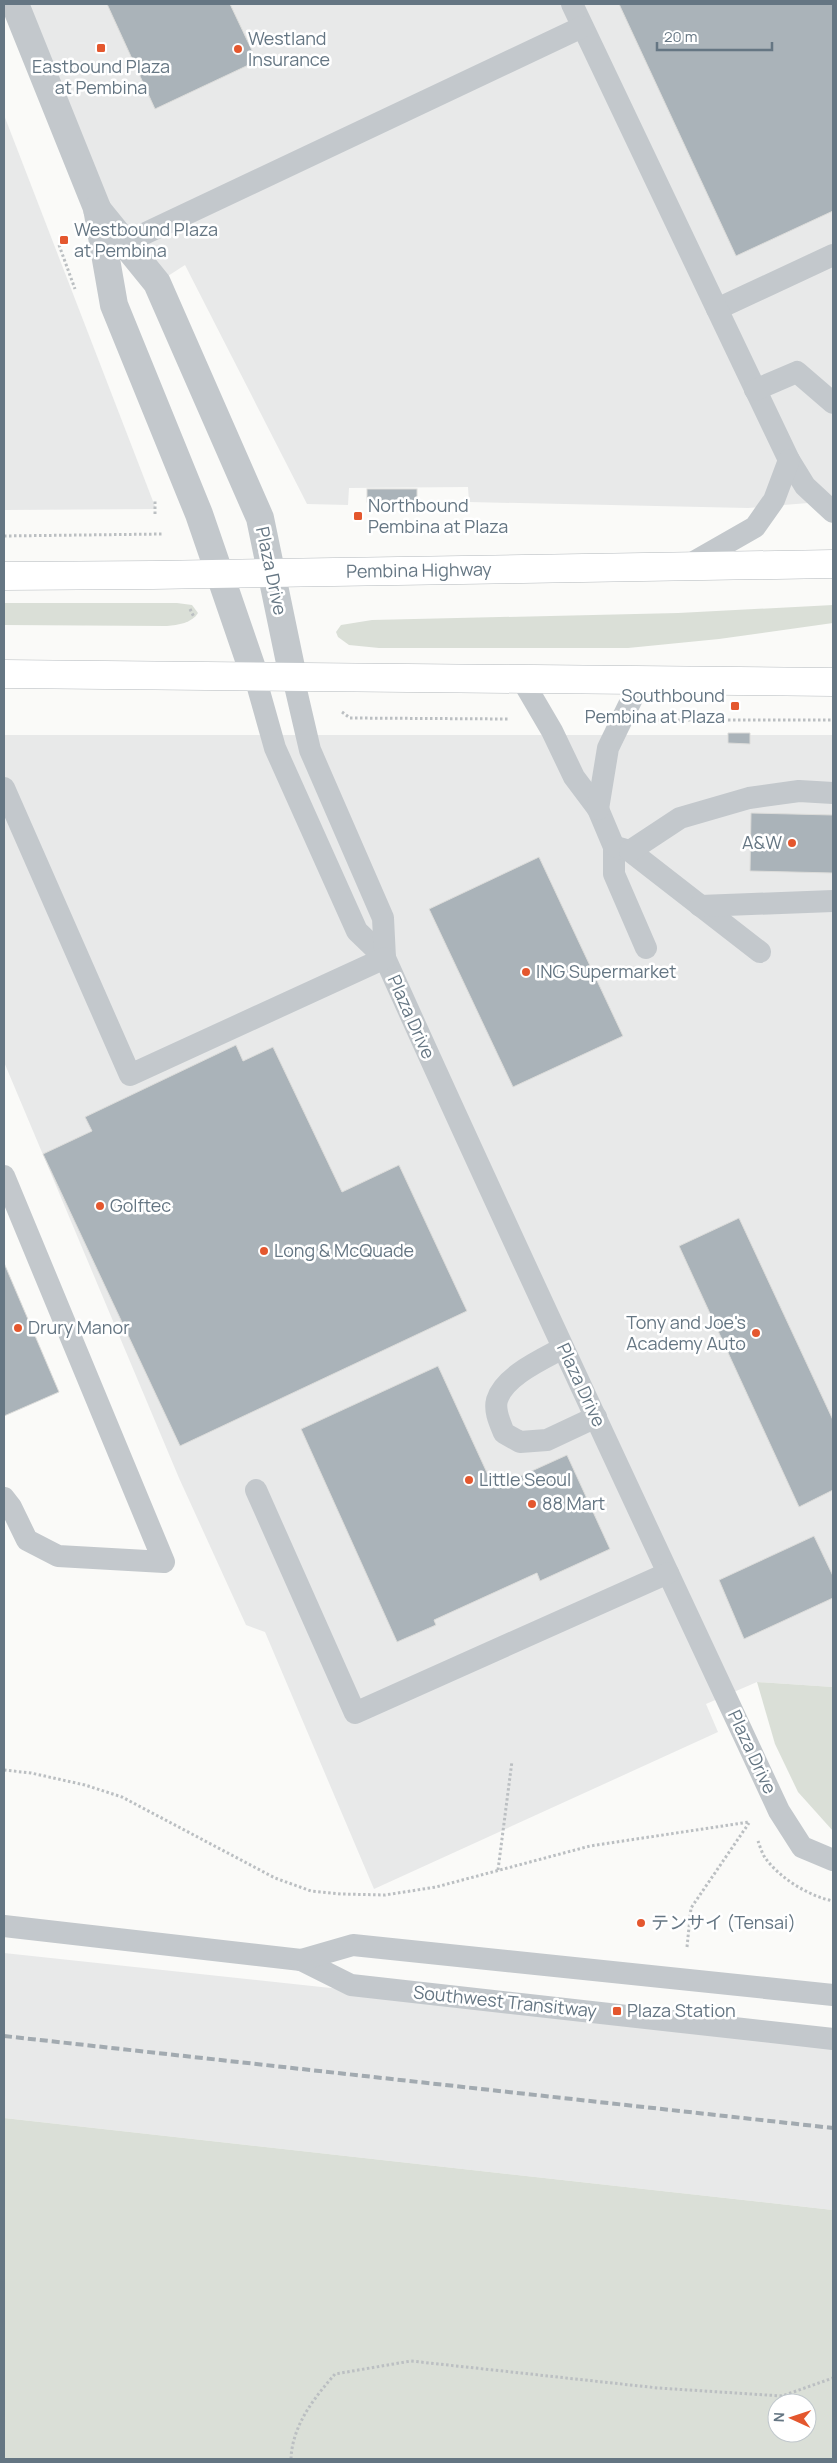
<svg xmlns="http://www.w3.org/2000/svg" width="837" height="2463" viewBox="0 0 837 2463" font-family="Manrope,'Noto Sans JP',sans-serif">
<rect width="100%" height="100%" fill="#fafaf8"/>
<g fill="#e8e9e9">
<polygon points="14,4 833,4 833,501 748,508 469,502 468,487 349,488 348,505 307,504 185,265 157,283 124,243"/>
<polygon points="4,115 156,509 4,510"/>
<polygon points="4,735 833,735 833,1687 757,1682 706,1704 718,1732 374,1889 265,1632 246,1625 179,1478 4,1062"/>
<polygon points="4,1953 833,2042 833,2210 4,2118"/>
</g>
<g fill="#dadfd7" fill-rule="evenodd">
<path d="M4 603H177L192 605 198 613C192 623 178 625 167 626L4 625Z"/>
<polygon points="833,605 833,623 719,639 628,648 379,648 349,645 338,637 336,632 341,625 372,620 678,613"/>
<polygon points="757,1682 833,1687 833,1831 798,1792 775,1744"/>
<path d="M4 2118 833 2210V2459H4ZM777 2403H807V2433H777Z"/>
</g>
<g fill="#aab3b9" stroke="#dcdcda">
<polygon points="107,4 230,4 257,61 155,109"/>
<polygon points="619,4 833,4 833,211 736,256"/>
<rect x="367" y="489" width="50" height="13"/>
<polygon points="728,733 750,733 750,744 728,743"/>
<polygon points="751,813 833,815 833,873 750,871"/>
<polygon points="539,857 623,1036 513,1087 429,909"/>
<polygon points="236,1045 243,1061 273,1047 342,1192 399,1165 467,1311 180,1446 43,1154 92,1131 85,1117"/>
<polygon points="739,1218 833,1420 833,1490 799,1507 679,1246"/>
<polygon points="4,1263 59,1392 4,1416"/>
<polygon points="438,1366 494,1488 567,1455 610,1549 540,1581 537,1573 434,1620 436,1625 397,1642 301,1429"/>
<polygon points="814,1536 833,1576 833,1598 744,1639 719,1580"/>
</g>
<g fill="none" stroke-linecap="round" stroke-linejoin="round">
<g stroke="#b5babe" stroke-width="29">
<g id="primary">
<path id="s1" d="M4 576 153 575 833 564"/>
<polyline points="4,674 833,682"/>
</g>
</g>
<g stroke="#bbbfc2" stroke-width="3" stroke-dasharray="2.5 2.5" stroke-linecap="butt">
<polyline points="59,245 75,289"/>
<polyline points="155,514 155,499"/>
<polyline points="4,536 162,534"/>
<polyline points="190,609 194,617"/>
<polyline points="342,712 350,718 509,719"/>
<polyline points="658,720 833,720"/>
<polyline points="4,1770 31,1773 85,1785 122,1797 275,1878 311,1891 341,1894 385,1895 436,1887 590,1846 749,1822"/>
<path d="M758 1841C760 1846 762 1854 766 1859 781 1879 809 1896 833 1901"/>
<polyline points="498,1870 512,1761"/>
<polyline points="687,1947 691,1908 749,1823"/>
<path d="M291 2459C292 2426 314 2398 335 2374L411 2361 658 2388 782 2396 833 2378"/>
</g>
<g stroke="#c3c8cc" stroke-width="22">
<polyline points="572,4 717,309 833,255"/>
<polyline points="110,250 582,27"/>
<polyline points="717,309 789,460 805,486 833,512"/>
<polyline points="755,390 797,372 833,403"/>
<polyline points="685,567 755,527 774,500 789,460"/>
<polyline points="255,677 275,748 357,931 385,958"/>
<path d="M293 677 310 750 383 918 385 958C513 1244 647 1527 779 1811L802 1847 833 1860"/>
<polyline points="521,678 552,731 574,777 598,809 614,847 614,874 646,948"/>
<polyline points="4,788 130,1075 385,958"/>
<polyline points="598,809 608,748 641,680"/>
<polyline points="616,847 630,851 760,952"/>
<polyline points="630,851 680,818 749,798 799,791 833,793"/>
<polyline points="700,906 833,901"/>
<polyline points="4,1176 164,1562 58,1556 27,1540 11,1507 4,1498"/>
<path d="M563 1348C543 1359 504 1376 497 1400 494 1411 500 1423 504 1433L520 1442 547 1440 596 1417"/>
<polyline points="256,1490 355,1713 668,1573"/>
<polyline points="4,1926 301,1960 351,1985 833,2039"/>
<polyline points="301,1960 353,1945 833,1995"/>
</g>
<g stroke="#c3c8cc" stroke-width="28">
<polyline points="15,4 97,208 114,305 199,514 255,677"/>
<polyline points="97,209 157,283 260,518 293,677"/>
</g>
<use href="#primary" stroke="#fff" stroke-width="28"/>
<polyline stroke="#a2aab0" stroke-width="4" stroke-dasharray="8 4" stroke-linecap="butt" points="4,2036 833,2128"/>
</g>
<g fill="#e4572e" stroke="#fff" stroke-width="2">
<rect x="96" y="43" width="10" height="10" rx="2.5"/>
<circle cx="238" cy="49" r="5"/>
<rect x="59" y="235" width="10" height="10" rx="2.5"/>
<rect x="353" y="511" width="10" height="10" rx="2.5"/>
<rect x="730" y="701" width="10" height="10" rx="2.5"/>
<circle cx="792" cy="843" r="5"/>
<circle cx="526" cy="972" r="5"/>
<circle cx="100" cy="1206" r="5"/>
<circle cx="264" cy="1251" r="5"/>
<circle cx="18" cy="1328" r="5"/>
<circle cx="756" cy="1333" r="5"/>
<circle cx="469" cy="1480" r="5"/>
<circle cx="532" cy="1504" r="5"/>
<circle cx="641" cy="1923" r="5"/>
<rect x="612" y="2006" width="10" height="10" rx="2.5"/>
</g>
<g text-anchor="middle" stroke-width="5" stroke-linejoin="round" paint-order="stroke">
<g font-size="18" fill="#657683" stroke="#fff" text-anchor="start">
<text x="248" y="45">Westland<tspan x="248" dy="21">Insurance</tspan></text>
<text x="101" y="73" text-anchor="middle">Eastbound Plaza<tspan x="101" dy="21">at Pembina</tspan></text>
<text x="74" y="236">Westbound Plaza<tspan x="74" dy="21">at Pembina</tspan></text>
<text x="368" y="512">Northbound<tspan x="368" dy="21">Pembina at Plaza</tspan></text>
<text x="725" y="702" text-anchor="end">Southbound<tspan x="725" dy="21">Pembina at Plaza</tspan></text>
<text x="782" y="849" text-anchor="end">A&amp;W</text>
<text x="536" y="978">ING Supermarket</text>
<text x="110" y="1212">Golftec</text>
<text x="274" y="1257">Long &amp; McQuade</text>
<text x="746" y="1329" text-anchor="end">Tony and Joe's<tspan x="746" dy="21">Academy Auto</tspan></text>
<text x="28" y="1334">Drury Manor</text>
<text x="479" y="1486">Little Seoul</text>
<text x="542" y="1510">88 Mart</text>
<text x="651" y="1929">テンサイ (Tensai)</text>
<text x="627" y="2017">Plaza Station</text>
</g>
<g font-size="18" fill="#657683" stroke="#fff">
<text dy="6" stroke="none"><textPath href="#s1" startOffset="415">Pembina Highway</textPath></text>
<text transform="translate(271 571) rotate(78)" y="6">Plaza Drive</text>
<text transform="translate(411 1017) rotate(66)" y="6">Plaza Drive</text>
<text transform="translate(581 1385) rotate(65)" y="6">Plaza Drive</text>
<text transform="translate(752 1752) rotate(65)" y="6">Plaza Drive</text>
<text transform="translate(505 2002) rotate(6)" y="6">Southwest Transitway</text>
</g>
</g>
<rect width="837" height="2463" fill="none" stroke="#657683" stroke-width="10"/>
<g transform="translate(792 2418) rotate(273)"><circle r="24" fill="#ffffff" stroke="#c1c8cd"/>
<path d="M0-4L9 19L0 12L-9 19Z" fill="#e4572e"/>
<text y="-8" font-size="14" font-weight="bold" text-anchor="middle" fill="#657683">N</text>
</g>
<path d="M657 42v8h115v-8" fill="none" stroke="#657683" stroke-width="2.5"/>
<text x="664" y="42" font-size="15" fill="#657683" stroke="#ffffff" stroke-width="4" paint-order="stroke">20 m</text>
</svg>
